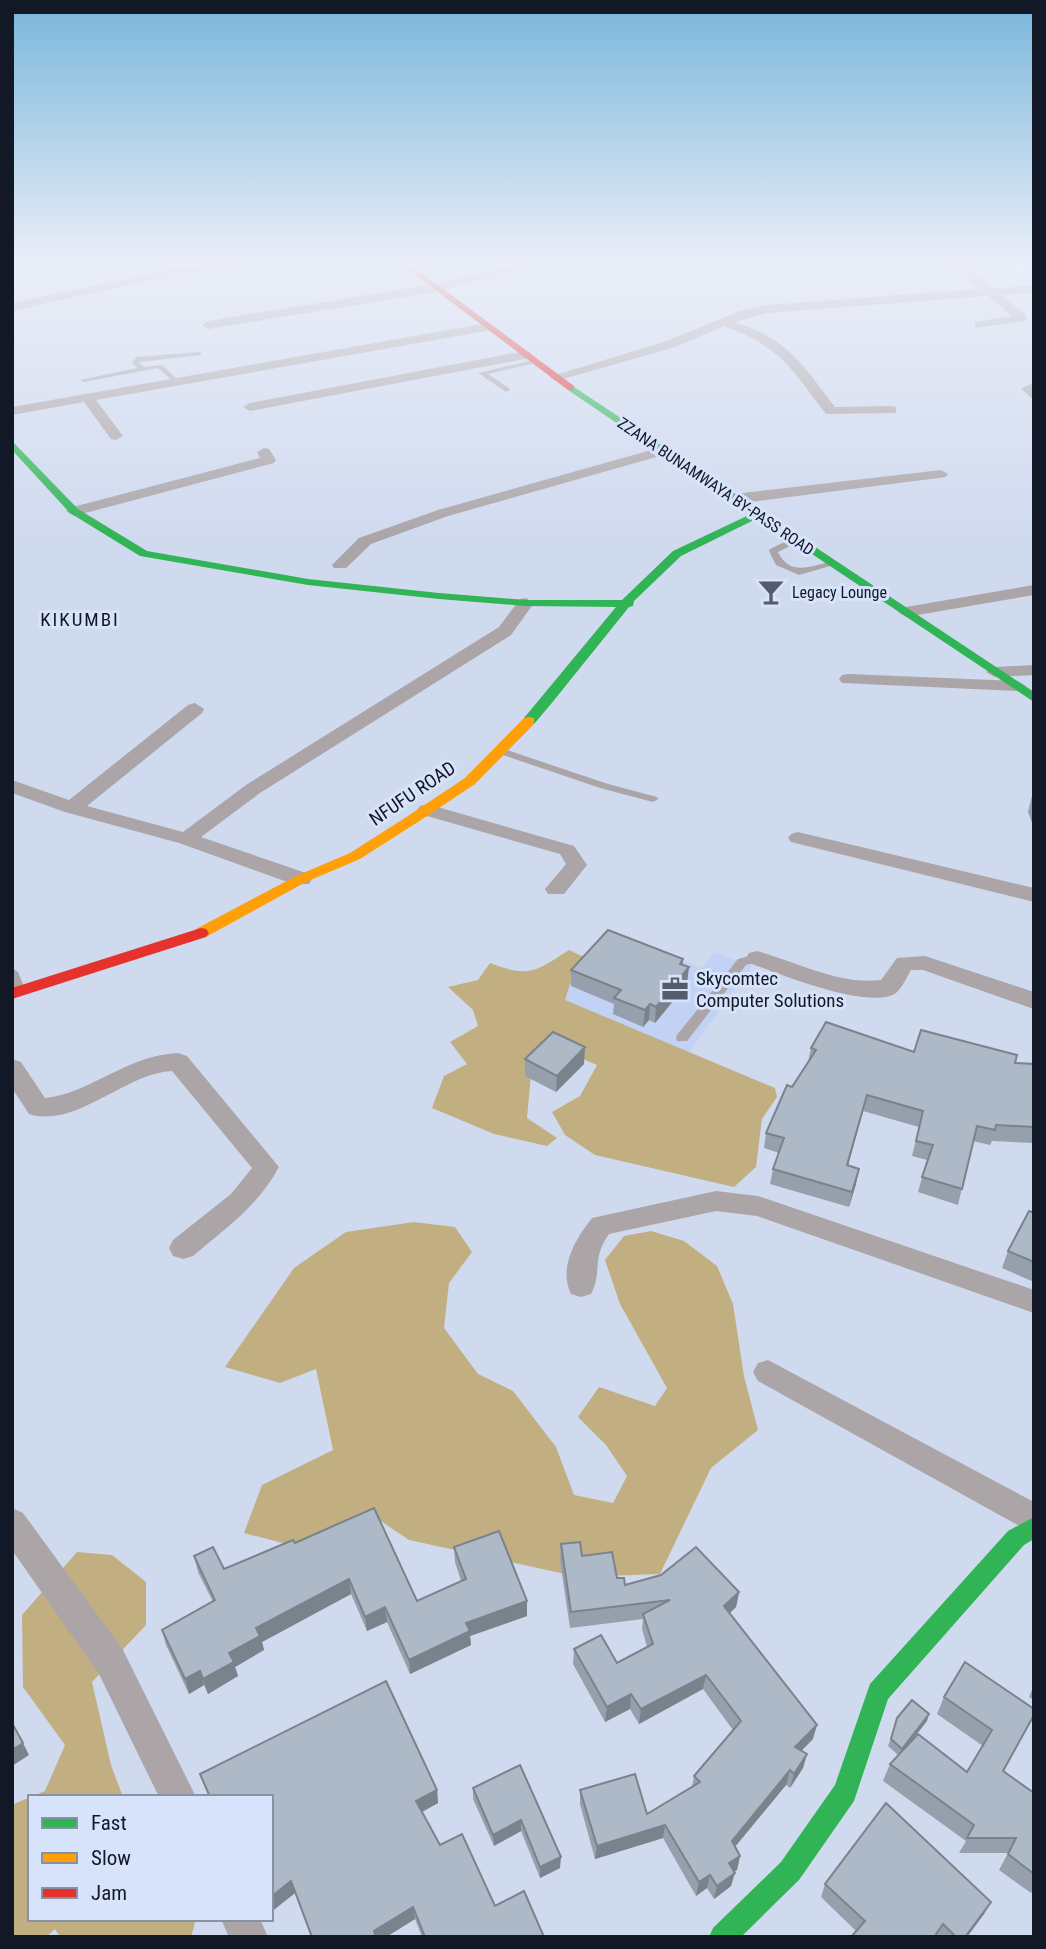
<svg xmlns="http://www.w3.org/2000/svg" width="1046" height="1949" viewBox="0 0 1046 1949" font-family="'Roboto Condensed',sans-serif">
<rect width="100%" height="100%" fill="#d0daef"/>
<polygon fill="#c2d2f4" points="614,932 702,968 714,952 752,966 687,1055 554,996"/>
<g fill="#c1af82">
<path d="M569 950 588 959 570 984 565 1000 775 1088 777 1097 762 1119 756 1167 734 1187 595 1155 565 1135 552 1112 580 1096 597 1065 564 1051 532 1063 527 1118 557 1138 547 1146 494 1134 432 1108 444 1076 467 1064 450 1042 478 1026 473 1010 448 987 478 980 490 963C529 978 535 972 569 950Z"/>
<polygon points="414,1222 455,1227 472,1252 449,1283 444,1328 478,1374 513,1391 556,1447 574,1495 613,1503 627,1476 606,1445 578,1417 599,1387 655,1406 667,1388 620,1304 605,1260 624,1236 651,1231 684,1241 717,1266 733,1304 744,1376 758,1430 711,1468 660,1574 579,1577 409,1540 369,1513 290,1545 244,1533 262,1485 333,1450 316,1369 280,1383 225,1367 294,1268 346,1232"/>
<polygon points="77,1552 112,1555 146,1582 146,1625 92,1682 111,1765 123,1797 31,1797 45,1791 65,1745 23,1687 22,1615"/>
<polygon points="30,1797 30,1919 196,1919 191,1937 60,1937 55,1929 46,1937 12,1937 12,1805"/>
</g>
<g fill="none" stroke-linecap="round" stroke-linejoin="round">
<g fill="#aba5a8" fill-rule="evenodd">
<polygon points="199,352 201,353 201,355 139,362 144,367 162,365 179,381 175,383 158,368 84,382 80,380 137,368 132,362 137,357"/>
<polygon points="534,360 536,361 536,363 488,374 509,388 510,390 506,392 478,373"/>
<path d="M795 537 799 540 798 542 778 552C790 577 811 566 833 561L837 564 799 575 776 565 769 551 770 549Z"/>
<polygon points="501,748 608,784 657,797 658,799 653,802 600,788 497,753 496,751"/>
<polygon points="757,954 763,958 761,961 746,965 687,1041 677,1041 676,1038 677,1035 738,959"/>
<polygon points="12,968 18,972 26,992 24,995 16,995 14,992"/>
</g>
<g fill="#aba5a8" fill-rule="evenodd">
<polygon points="205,265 249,265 243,268 178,274 12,311 12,303 178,268"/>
<polygon points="518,265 539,265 435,292 208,329 202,325 208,321 435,284"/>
<polygon points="656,265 680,265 674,268"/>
<path d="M952 265H965L994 288 1034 286V293L1001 295 1026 315V321L975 328V322L1012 316 988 296 767 313 735 322C790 341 801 363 835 407L891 406 896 407V413L826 414C791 368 781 347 724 326L675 347 556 381 549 377 667 341 737 312 767 305 980 289Z"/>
<polygon points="488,323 492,324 492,330 96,400 123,436 116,440 111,439 84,402 12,415 12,407"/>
<polygon points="525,351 530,352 530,358 250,411 243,407 250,403"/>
<polygon points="1034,382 1034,400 1021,389"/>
<polygon points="662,447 669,451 667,454 448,516 371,544 346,568 334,568 332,565 359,538 438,510"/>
<polygon points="264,448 269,449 276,460 274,463 74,516 66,511 69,508 260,458 257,452"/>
<polygon points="941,470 948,474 946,477 734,504 726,499 734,494"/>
<polygon points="1034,585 1034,595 906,617 898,612 906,607"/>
<polygon points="526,598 534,603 511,635 260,793 201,837 309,874 312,879 309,884 293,884 179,843 65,812 12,793 12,780 69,800 188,705 195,703 204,709 202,713 87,806 183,832 246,785 499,627 520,599"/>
<polygon points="1034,665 1034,675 995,677 986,672 995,667"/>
<polygon points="848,674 1017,681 1026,686 1017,691 842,683 839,679 842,675"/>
<polygon points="427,804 574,846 587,865 564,894 548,894 545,889 566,864 560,854 420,814 417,810 420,806"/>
<polygon points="798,832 1034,888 1034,902 791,842 788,838 791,834"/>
<path d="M757 951C798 962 838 985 881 980L897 958 925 956 1034 992V1009L923 970H911C907 977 902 988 896 993 869 1011 778 973 749 963L746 958 749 953Z"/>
<path d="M178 1053 187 1056 279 1167C258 1206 226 1228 193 1256L183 1259 173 1256 169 1248 173 1240 231 1194 252 1168 172 1071C125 1073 76 1129 29 1114L12 1088V1059L21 1062 45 1098C92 1093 124 1056 178 1053Z"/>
<path d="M716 1191 758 1196 1034 1290V1313L757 1216 716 1211 609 1234C591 1259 603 1271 591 1294L581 1297 571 1294C558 1268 576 1238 592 1218Z"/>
<polygon points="768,1360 1034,1502 1034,1534 758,1381 753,1372 758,1363"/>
<polygon points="12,1508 23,1513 123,1650 196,1797 159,1797 99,1674 12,1550"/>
<polygon points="221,1919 260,1919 268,1937 229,1937"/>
</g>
<g fill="#30b455" fill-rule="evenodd">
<polygon points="571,385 1034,692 1034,702 758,518 681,556 634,601 633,606 629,607 551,704 534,724 524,724 524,718 616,607 526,606 439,599 308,585 140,556 70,513 12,450 12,441 78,509 147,551 308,579 439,593 526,600 622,600 673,551 751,514 568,390 568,386"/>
<polygon points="1034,1517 1034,1539 1024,1545 888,1699 854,1801 799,1880 741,1937 709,1937 713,1928 781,1862 835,1785 870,1684 1008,1531"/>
</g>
<polygon fill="#ff9f0a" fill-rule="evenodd" points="529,717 534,718 534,724 475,784 421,820 360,859 306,882 206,937 196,937 193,933 196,929 296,876 350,853 411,814 465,778 524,718"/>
<g fill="#e5322d" fill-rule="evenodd">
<polygon points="402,265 411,265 574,386 574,390 568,390"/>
<polygon points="201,928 206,929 209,933 206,937 12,999 12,988"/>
</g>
</g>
<g fill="#969fac">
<polygon points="1032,796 1034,796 1034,828 1028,812"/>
<polygon points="683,965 687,984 655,1023 649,1020 643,1027 613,1014 614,1004 571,986 571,970"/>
<polygon points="811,1048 914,1052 1034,1064 1034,1143 992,1141 990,1145 973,1141 958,1205 918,1192 927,1160 912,1156 919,1127 863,1111 848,1165 856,1184 849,1207 770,1184 773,1169 779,1153 764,1148 766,1133 808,1062"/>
<polygon points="525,1059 584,1064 556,1092 525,1076"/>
<polygon points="1034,1210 1034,1282 1002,1268 1008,1251"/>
<polygon points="295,1543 417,1601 461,1581 455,1562 454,1547 527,1616 470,1636 471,1645 410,1674 387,1622 367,1631 351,1594 262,1642 264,1650 235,1667 238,1676 208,1694 204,1685 189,1694 166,1645 162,1630 213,1602 198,1572 194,1556 224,1569"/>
<polygon points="561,1544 582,1556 625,1585 739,1592 736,1607 730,1613 813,1739 802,1750 807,1754 803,1768 790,1788 786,1785 735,1847 740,1856 737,1870 734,1871 731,1886 714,1899 707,1888 696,1896 663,1838 595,1859 580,1804 580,1790 647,1814 692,1787 694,1776 733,1730 703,1689 639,1724 630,1709 605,1722 573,1664 574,1649 617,1663 647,1647 642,1629 643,1619 570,1628 560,1560"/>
<polygon points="1034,1685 1034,1700 1029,1697"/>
<polygon points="944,1697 1034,1709 1004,1771 1034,1793 1034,1888 1031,1893 999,1870 1008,1853 959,1853 966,1841 883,1781 890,1764 898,1755 888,1746 895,1726 927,1721 912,1740 967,1772 983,1746 937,1714"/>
<polygon points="520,1765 560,1868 540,1878 521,1831 494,1846 473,1799 473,1788"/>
<polygon points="200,1774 437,1790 438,1803 422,1812 440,1845 495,1906 544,1937 422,1937 415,1919 386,1937 311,1937 295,1893 271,1912 271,1797 209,1797"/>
<polygon points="825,1884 991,1902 984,1914 967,1937 851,1937 856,1931 821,1897"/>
</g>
<g fill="#7a828c">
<polygon points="683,959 682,976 689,967 687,984 655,1023 656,1007"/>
<polygon points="650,1004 649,1020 643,1027 645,1010"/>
<polygon points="585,1047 584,1064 556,1092 557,1076"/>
<polygon points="867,1095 863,1111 844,1180 847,1165"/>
<polygon points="859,1169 856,1184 849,1207 852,1192"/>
<polygon points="349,1579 351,1594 262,1642 264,1650 235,1667 238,1676 208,1694 203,1679 256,1628"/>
<polygon points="739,1592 736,1607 721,1621 724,1606"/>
<polygon points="527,1601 527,1616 470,1636 471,1645 410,1674 409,1660 466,1623"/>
<polygon points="385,1607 387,1622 367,1631 365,1617"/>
<polygon points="200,1671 204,1685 189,1694 185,1679"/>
<polygon points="706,1675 703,1689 639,1724 641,1709"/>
<polygon points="631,1694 630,1709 605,1722 607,1707"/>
<polygon points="929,1714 927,1721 899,1756 902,1749"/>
<polygon points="817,1725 813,1739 791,1761 795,1747"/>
<polygon points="23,1743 29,1755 12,1766 12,1750"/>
<polygon points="807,1754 803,1768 790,1788 794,1774"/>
<polygon points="790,1770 786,1785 728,1855 732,1841"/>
<polygon points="437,1790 438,1803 418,1814 416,1801"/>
<polygon points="521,1820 521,1831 494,1846 493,1835"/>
<polygon points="665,1825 663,1838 595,1859 597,1846"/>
<polygon points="740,1856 737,1870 726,1877 729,1863"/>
<polygon points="561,1857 560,1868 540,1878 540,1867"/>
<polygon points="735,1873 731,1886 714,1899 717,1886"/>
<polygon points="710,1875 707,1888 696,1896 699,1882"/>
<polygon points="291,1881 295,1893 271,1912 271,1897"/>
<polygon points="991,1902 984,1914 967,1937 965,1937"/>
<polygon points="413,1907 415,1919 386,1937 375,1937 374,1931"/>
</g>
<g fill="#aeb9c8" stroke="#7a828c" stroke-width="2">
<polygon points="608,930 683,959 680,964 689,967 656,1007 650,1004 645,1010 614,998 621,990 571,970"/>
<polygon points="826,1022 914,1052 921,1030 1017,1055 1015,1063 1034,1064 1034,1127 996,1125 995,1130 977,1126 962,1189 922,1177 933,1145 916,1141 923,1111 867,1095 847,1165 859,1169 852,1192 773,1169 784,1138 766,1133 787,1085 792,1087 816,1050 811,1048"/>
<polygon points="553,1032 585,1047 557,1076 525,1059"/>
<polygon points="1034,1210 1034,1262 1008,1251 1029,1211 1031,1212"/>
<polygon points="374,1508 417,1601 466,1579 454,1547 499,1531 527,1601 466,1623 470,1631 409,1660 385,1607 365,1617 349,1579 256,1628 260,1636 229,1653 234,1662 203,1679 200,1671 185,1679 162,1630 215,1600 194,1556 213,1547 224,1569 293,1540 295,1543"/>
<polygon points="580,1542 582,1556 612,1552 617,1578 624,1578 625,1585 661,1575 696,1547 739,1592 724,1606 817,1725 795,1747 807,1754 794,1774 790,1770 732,1841 740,1856 729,1863 735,1873 717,1886 710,1875 699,1882 665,1825 597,1846 580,1790 635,1774 647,1814 700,1782 694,1776 741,1721 706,1675 641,1709 631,1694 607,1707 574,1649 601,1635 617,1663 653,1644 643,1614 670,1600 571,1612 561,1544"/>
<polygon points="965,1662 1034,1709 1034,1715 1003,1771 1034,1793 1034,1874 1008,1854 1016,1838 967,1838 974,1825 890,1764 918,1734 967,1772 992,1730 944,1697"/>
<polygon points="386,1681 437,1790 416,1801 440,1845 462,1834 495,1906 524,1891 544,1937 425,1937 413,1907 374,1931 376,1937 312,1937 291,1881 271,1897 271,1797 210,1797 200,1774"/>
<polygon points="912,1700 929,1714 902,1749 891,1739 897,1718"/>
<polygon points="12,1723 23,1743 12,1750"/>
<polygon points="520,1765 561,1857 540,1867 521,1820 493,1835 473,1788"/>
<polygon points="886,1803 991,1902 965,1937 956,1937 943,1924 934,1937 851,1937 865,1921 825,1884"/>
</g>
<linearGradient id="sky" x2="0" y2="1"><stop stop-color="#79b6db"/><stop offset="0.49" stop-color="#eaeef8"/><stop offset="1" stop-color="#eaeef8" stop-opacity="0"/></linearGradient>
<rect width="1046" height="538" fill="url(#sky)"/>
<defs>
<g id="bar-bare" transform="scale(2.1)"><path d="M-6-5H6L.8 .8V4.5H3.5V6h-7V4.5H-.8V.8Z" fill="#545c6c" stroke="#d7e3fa" stroke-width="2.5" paint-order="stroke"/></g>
<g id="office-bare" transform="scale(2.1)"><path d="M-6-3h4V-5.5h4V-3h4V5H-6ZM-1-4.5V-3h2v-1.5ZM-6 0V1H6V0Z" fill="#545c6c" stroke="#d7e3fa" stroke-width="2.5" paint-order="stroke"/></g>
</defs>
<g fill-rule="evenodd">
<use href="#bar-bare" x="771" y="592"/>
<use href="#office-bare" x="675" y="989"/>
</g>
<g text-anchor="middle" stroke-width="6" stroke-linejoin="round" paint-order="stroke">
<g font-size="16" fill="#121826" stroke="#d7e3fa">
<text transform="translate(716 486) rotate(34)" y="6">ZZANA BUNAMWAYA BY-PASS ROAD</text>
</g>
<g font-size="16" fill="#121826" stroke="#d7e3fa" text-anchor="start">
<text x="792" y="598">Legacy Lounge</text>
</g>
<g font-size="19" letter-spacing="2" fill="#121826" stroke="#d7e3fa">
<text x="80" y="626">KIKUMBI</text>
</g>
<g font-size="19" fill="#121826" stroke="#d7e3fa">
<text transform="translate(412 793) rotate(-34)" y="7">NFUFU ROAD</text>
</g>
<g font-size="19" fill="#121826" stroke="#d7e3fa" text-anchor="start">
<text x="696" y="985">Skycomtec<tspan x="696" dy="22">Computer Solutions</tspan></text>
</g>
</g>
<rect width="1046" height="1949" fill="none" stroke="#121826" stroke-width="28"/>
<rect x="28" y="1795" width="245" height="126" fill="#d7e3fa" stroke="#8892a5" stroke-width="2"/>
<rect x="42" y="1818" width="35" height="10" fill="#30b455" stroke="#8892a5" stroke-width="2"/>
<text x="91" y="1830" font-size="21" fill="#121826">Fast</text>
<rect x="42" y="1853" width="35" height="10" fill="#ff9f0a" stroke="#8892a5" stroke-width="2"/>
<text x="91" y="1865" font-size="21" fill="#121826">Slow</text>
<rect x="42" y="1888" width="35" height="10" fill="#e5322d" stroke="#8892a5" stroke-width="2"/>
<text x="91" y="1900" font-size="21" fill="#121826">Jam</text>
</svg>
